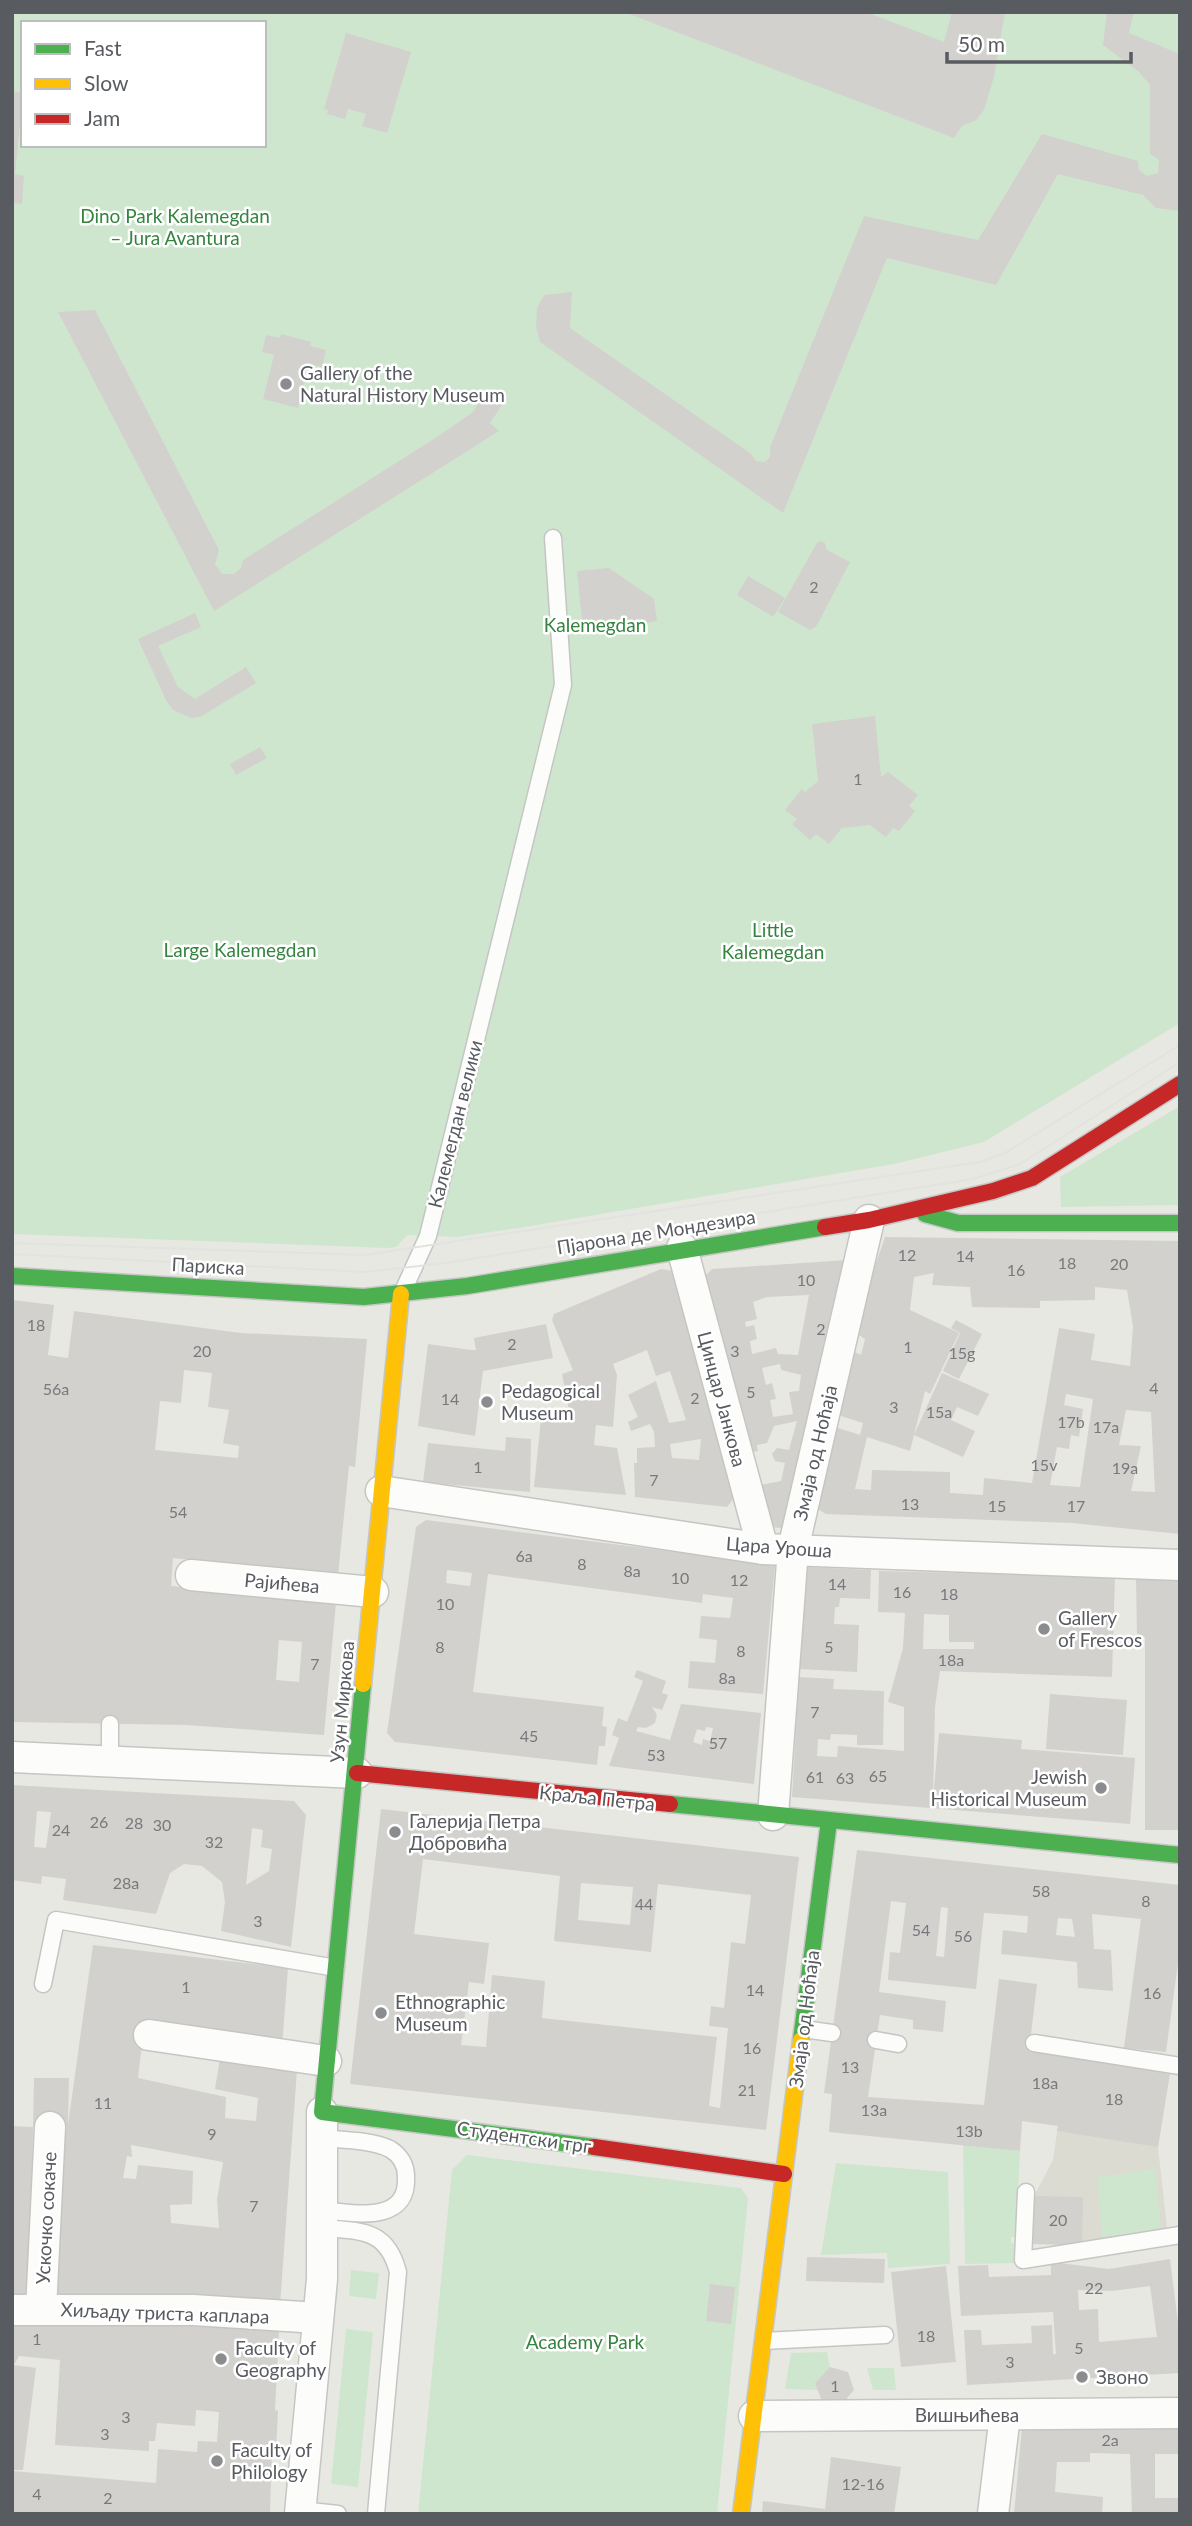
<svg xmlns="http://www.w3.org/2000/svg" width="1192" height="2526" viewBox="0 0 1192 2526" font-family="Lato,sans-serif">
<rect width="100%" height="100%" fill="#e8e8e2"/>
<polygon fill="#dcdbd1" points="1068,2057 1170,2073 1158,2147 1167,2228 1161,2231 1082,2245 1033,2244 1034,2196 1053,2160"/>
<g fill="#cfe6ce" fill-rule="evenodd">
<path d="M12 12H1180V1023L984 1142 894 1164 519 1228 456 1237 408 1235 396 1247 388 1248 12 1234ZM23 23H264V145H23Z"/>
<polygon points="1180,1106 1180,1205 1061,1207 1060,1177"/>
<polygon points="963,2144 1020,2151 1016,2237 1011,2237 1011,2243 1016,2244 1016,2263 965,2264"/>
<polygon points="467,2155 741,2188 748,2198 717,2514 418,2514 452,2170"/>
<polygon points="836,2163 948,2172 950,2264 888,2268 887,2253 821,2255"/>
<polygon points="1155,2169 1161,2231 1102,2243 1098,2177"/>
<polygon points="351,2270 379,2273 376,2299 349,2296"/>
<polygon points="346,2329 373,2332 358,2487 331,2484"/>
<polygon points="827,2352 830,2367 815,2383 818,2390 785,2389 791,2353"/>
<polygon points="867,2368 894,2368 896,2390 873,2390"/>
</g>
<g fill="#d2d1cd" fill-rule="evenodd">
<polygon points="624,12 866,12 944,42 952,12 1005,12 994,77 984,110 976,120 962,126 954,138"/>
<polygon points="1107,12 1134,12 1129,33 1180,54 1180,211 1156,208 1143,195 1058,174 996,285 887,258 783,513 540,342 536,327 537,308 544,295 572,292 570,328 750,453 756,461 765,462 770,457 770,447 864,216 978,240 1042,134 1138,161 1139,170 1147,176 1158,173 1159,160 1150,154 1150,85 1139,72 1103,45"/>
<polygon points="346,33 411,52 387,133 362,126 366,114 348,109 345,119 327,114 328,110 324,109"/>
<polygon points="12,91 23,93 23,124 20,124 15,174 24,176 22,204 12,203"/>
<polygon points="95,310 219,550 215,564 222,574 234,574 241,568 243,560 440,435 473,412 485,393 502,405 490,423 499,431 214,611 58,312"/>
<polygon points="281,334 311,342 310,346 326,350 322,367 309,364 298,408 263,399 274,355 262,352 266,335 280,338"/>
<polygon points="820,541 825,543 827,550 850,562 816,627 810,630 778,612 817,543"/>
<polygon points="609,568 654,599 657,621 627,626 629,632 608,636 606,625 583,629 577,571"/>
<polygon points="748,576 785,598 773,617 737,595"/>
<polygon points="195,613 201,627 158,646 178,687 195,699 246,667 256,683 200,717 191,718 173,710 166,700 138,639"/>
<polygon points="875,716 881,777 888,772 918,795 909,806 915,811 899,831 893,828 886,837 870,825 842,828 829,844 816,834 810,840 792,824 797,819 785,810 802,789 805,792 818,781 812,724"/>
<polygon points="260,747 267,758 236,775 230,764"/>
<path d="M885 1237 1180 1241V1534L1072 1523 826 1514 816 1508 835 1427 860 1435 863 1423 838 1415 853 1351 861 1355 865 1339 853 1331ZM934 1273 932 1285 970 1287 972 1307 1040 1308V1301L1095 1300V1287L1127 1290 1133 1327 1130 1366 1091 1360 1095 1334 1059 1328 1032 1483 984 1478 983 1495 950 1493V1472L872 1470 871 1490 855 1489 867 1437 910 1451 914 1435 963 1457 975 1431 951 1420 957 1407 978 1416 989 1394 942 1373 914 1435 925 1391 930 1394 959 1333 910 1310 914 1277ZM1066 1394 1093 1399 1080 1487 1050 1485 1057 1447 1069 1449 1071 1435 1079 1437 1083 1409 1064 1405ZM1126 1410 1151 1412 1155 1492 1131 1491 1141 1446 1119 1445Z"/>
<path d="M847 1260 788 1524 781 1528 769 1527 750 1487 781 1481 785 1463 775 1461 772 1454 777 1448 789 1450 797 1421 774 1426 767 1443 757 1445 758 1451 742 1453 704 1277 712 1269ZM809 1295 798 1355 778 1354 776 1348 752 1354 750 1341 757 1339 754 1325 746 1327 745 1322 757 1319 753 1302 767 1297ZM780 1364 781 1370 801 1375 799 1391 789 1392 793 1414 773 1417 770 1400 776 1399 772 1383 766 1385 762 1368Z"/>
<path d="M661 1269 673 1271 738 1493 727 1507 635 1497 634 1463H637V1448L655 1447 654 1432 650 1424 631 1431 628 1422 638 1417 628 1395 656 1381 669 1423 686 1420 670 1371 656 1376 647 1350 613 1364 617 1375 613 1427 596 1425 594 1445 617 1448 626 1495 534 1487 541 1419 571 1421 562 1374 573 1370 552 1320 554 1314ZM701 1439 699 1460 672 1458 670 1444Z"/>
<path d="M12 1300 54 1305 48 1355 68 1358 74 1311 241 1333 367 1339 355 1467 349 1466 338 1575 173 1558 171 1586 336 1602 324 1735 187 1725 12 1722ZM184 1370 212 1373 208 1407 229 1410 223 1443 239 1446 238 1458 155 1450 160 1401 181 1403ZM279 1640 302 1642 299 1682 276 1680Z"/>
<polygon points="956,1320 982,1334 959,1379 943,1371 960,1333 951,1328"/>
<polygon points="546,1324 553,1358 483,1371 475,1436 418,1426 428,1344 471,1350 476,1350 474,1338"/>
<polygon points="506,1437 531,1439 530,1492 423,1482 428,1443 505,1451"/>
<path d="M426 1520 775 1565 763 1694 688 1688 690 1661 715 1663 717 1640 699 1638 701 1616 730 1618 733 1598 703 1594 702 1603 488 1574 473 1692 604 1707 602 1726 607 1727 605 1746H599L597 1765 395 1742 387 1733 416 1527ZM447 1570 472 1573 470 1586 446 1583Z"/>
<polygon points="804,1567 871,1570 870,1599 840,1598 839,1607 835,1607 834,1624 859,1625 857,1672 799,1669"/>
<path d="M879 1571 1115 1577 1112 1677 940 1671 935 1707 933 1799 939 1733 1022 1740 1021 1749 1135 1758 1130 1824 792 1797 799 1677 834 1679 833 1689 884 1691 883 1745H857V1735L831 1734 830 1740 818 1739 817 1756 837 1757 838 1746 904 1751V1707L888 1702 903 1648 905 1613 878 1612ZM924 1614 949 1615V1642H974V1649H923Z"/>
<polygon points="1180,1577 1180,1830 1145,1830 1145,1637 1137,1637 1136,1578"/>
<path d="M637 1670 666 1681 662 1693 668 1695 662 1710 652 1707 657 1715 655 1723 646 1728 638 1727 636 1731 670 1740 681 1704 761 1713 754 1784 609 1766 619 1738 612 1735 618 1718 627 1722 643 1681 634 1677ZM706 1727 713 1728 710 1741 703 1739 702 1745 693 1742 697 1729 705 1731Z"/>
<polygon points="1050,1694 1127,1700 1123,1755 1046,1749"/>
<path d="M12 1785 294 1801 306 1815 291 1947 221 1931 225 1902 222 1882 202 1866 184 1864 170 1873 156 1914 63 1900 66 1879 42 1876 41 1884 12 1880ZM37 1811 51 1812 46 1848 34 1847ZM252 1828 263 1830 261 1847 272 1849 269 1871 246 1885Z"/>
<path d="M381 1809 799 1857 766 2130 350 2084ZM423 1859 560 1876 554 1941 651 1952 658 1884 751 1895 745 1944 731 1942 724 2008 711 2006 709 2026 728 2028 720 2108 709 2106 717 2037 542 2018 545 1981 492 1975 486 2047 461 2045 469 1982 484 1984 489 1943 414 1934ZM581 1883 633 1887 630 1925 578 1920Z"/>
<path d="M857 1850 1180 1885V1948L1166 2052 1124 2048 1141 1919 1092 1914 1094 1949 1111 1950 1113 1991 1078 1988 1077 1962 1001 1954 1003 1930 1027 1933 1028 1916 984 1913 976 1989 888 1980 890 1952 900 1953 906 1903 891 1901 879 1992 946 2001 943 2032 913 2029V2020L880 2015 868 2097 984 2105 999 1979 1037 1984 1029 2051 1170 2073 1158 2147 1057 2131 1058 2126 1022 2121 1020 2151 829 2132 832 2094 824 2093ZM941 1907 948 1908 944 1957 936 1956ZM1058 1918 1072 1919 1075 1937 1056 1935Z"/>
<path d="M93 1945 288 1968 282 2047 144 2028 138 2078 226 2097 225 2118 256 2121 258 2098 215 2089 220 2058 297 2070 280 2305 52 2297 57 2172 67 2127H33L34 2078H69L68 2125ZM131 2145 223 2162 217 2200 219 2228 171 2223 170 2205 192 2204 193 2171 138 2165 136 2179 123 2178 127 2156 132 2157Z"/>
<polygon points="12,2126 33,2127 29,2304 12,2303"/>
<polygon points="1034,2196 1083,2197 1082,2245 1033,2244"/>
<polygon points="807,2257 885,2259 884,2283 806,2281"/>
<path d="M1170 2259 1180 2339V2373L967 2385 964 2330H981L982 2345 1032 2343 1031 2326 1052 2325 1053 2354H1056L1053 2312 961 2316 958 2266 988 2265 989 2277 1051 2275V2262L1109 2269ZM1150 2286 1157 2337 1099 2342 1098 2309 1079 2310 1078 2290 1112 2291Z"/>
<polygon points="946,2266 956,2362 901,2367 891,2272"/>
<polygon points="710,2284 735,2287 731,2324 706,2321"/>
<polygon points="62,2318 279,2331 275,2410 278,2411 276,2451 272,2451 270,2513 12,2514 12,2471 156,2483 158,2449 197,2452 198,2441 217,2442 219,2412 196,2410 195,2426 157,2423 155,2441 149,2441 149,2451 55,2445 60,2360 19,2356 14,2365 36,2368 23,2470 12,2470 12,2322"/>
<polygon points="830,2367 848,2372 854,2390 841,2405 822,2401 815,2383"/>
<polygon points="1022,2427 1180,2427 1180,2454 1155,2454 1155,2498 1180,2498 1180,2514 1132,2514 1130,2454 1090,2453 1090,2462 1057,2462 1055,2492 1103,2497 1102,2514 1014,2514"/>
<polygon points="831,2457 901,2467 894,2514 762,2514 763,2501 825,2509"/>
</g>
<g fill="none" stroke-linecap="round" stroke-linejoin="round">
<g stroke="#c5c6c4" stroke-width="19">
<g id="lane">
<polyline points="404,1289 428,1236 563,685 553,538"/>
<polyline points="110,1724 110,1762"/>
<polyline points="43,1984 56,1920 336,1968"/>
<polyline points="803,2029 832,2033"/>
<polyline points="876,2040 898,2044"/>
<polyline points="1034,2043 1180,2066"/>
<path d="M321 2138C341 2140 372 2140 390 2149 400 2155 406 2165 406 2176 409 2225 353 2213 322 2210"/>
<polyline points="1026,2192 1023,2260 1180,2235"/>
<path d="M323 2228C361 2231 387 2229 398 2272L376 2514"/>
<polyline points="763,2341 885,2335"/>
<polyline points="301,2510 338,2514"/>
</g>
</g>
<g stroke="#c5c6c4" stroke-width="33">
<g id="street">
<polyline points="682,1248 763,1549"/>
<polyline points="381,1491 763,1549 1180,1565"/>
<polyline points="191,1575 373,1592"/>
<polyline points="12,1757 357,1773"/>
<polyline points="773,1815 793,1549 869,1220"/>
<polyline points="149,2035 326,2061"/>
<polyline points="12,2310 193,2310 318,2318"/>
<polyline points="41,2310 50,2127"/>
<polyline points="754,2416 1180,2413"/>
<polyline points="300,2514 322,2279 322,2112"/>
<polyline points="993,2514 1005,2415"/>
</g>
</g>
<g stroke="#c5c7c5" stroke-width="19">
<g id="fast">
<polyline points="925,1214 958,1223 1180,1223"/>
<polyline points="12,1276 364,1297 467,1286 825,1227"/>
<polyline points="363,1684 322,2112 594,2147"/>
<polyline points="670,1804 1180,1855"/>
<polyline points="801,2040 829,1821"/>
</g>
</g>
<g stroke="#c5c7c5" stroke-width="19">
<g id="slow">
<polyline points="363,1684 401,1294"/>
<polyline points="741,2514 801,2040"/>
</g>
</g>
<g stroke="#c5c7c5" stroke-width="19">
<g id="jam">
<polyline points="825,1227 869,1220 993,1191 1032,1178 1180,1084"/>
<polyline points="357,1773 670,1804"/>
<polyline points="594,2147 784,2174"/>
</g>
</g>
<use href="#lane" stroke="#fcfcfb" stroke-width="16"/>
<use href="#street" stroke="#fcfcfb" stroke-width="30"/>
<use href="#fast" stroke="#4caf50" stroke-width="16"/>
<use href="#slow" stroke="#ffc107" stroke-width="16"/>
<use href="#jam" stroke="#c62828" stroke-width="16"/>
<g stroke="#e2e2e1" stroke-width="2">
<polyline points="12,1243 365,1255 980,1162 1005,1153 1180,1045"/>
<polyline points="12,1254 365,1272 446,1263 973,1179 1020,1164 1180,1062"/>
</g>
</g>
<g fill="#8a8c8e" stroke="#fff" stroke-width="2.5">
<circle cx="286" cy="384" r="7"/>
<circle cx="487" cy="1402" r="7"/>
<circle cx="1044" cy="1629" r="7"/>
<circle cx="1101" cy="1788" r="7"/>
<circle cx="395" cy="1832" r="7"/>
<circle cx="381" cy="2013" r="7"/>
<circle cx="221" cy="2359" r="7"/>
<circle cx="1082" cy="2377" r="7"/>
<circle cx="217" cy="2461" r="7"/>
</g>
<g text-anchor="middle" stroke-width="5" stroke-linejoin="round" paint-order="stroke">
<g font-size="16" fill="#77797c">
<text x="814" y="593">2</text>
<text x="858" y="785">1</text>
<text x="907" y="1261">12</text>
<text x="965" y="1262">14</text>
<text x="1067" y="1269">18</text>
<text x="1119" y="1270">20</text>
<text x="1016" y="1276">16</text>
<text x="806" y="1286">10</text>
<text x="36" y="1331">18</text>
<text x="821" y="1335">2</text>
<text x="512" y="1350">2</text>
<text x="908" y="1353">1</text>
<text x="202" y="1357">20</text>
<text x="735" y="1357">3</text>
<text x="962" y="1359">15g</text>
<text x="1154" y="1394">4</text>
<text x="56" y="1395">56a</text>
<text x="751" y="1398">5</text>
<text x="695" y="1404">2</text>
<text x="450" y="1405">14</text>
<text x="894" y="1413">3</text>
<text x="939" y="1418">15a</text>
<text x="1071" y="1428">17b</text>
<text x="1106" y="1433">17a</text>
<text x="1044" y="1471">15v</text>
<text x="478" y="1473">1</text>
<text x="1125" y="1474">19a</text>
<text x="654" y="1486">7</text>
<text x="910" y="1510">13</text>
<text x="997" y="1512">15</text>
<text x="1076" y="1512">17</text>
<text x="178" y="1518">54</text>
<text x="524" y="1562">6a</text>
<text x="582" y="1570">8</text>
<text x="632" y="1577">8a</text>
<text x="680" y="1584">10</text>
<text x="739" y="1586">12</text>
<text x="837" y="1590">14</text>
<text x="902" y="1598">16</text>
<text x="949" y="1600">18</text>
<text x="445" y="1610">10</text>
<text x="440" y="1653">8</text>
<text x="829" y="1653">5</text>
<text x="741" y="1657">8</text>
<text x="951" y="1666">18a</text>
<text x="315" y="1670">7</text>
<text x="727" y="1684">8a</text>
<text x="815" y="1718">7</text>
<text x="529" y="1742">45</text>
<text x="718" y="1749">57</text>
<text x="656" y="1761">53</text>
<text x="878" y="1782">65</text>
<text x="815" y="1783">61</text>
<text x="845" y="1784">63</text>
<text x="99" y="1828">26</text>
<text x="134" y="1829">28</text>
<text x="162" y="1831">30</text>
<text x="61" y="1836">24</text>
<text x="214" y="1848">32</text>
<text x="126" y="1889">28a</text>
<text x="1041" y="1897">58</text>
<text x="1146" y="1907">8</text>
<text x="644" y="1910">44</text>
<text x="258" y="1927">3</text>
<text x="921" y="1936">54</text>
<text x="963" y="1942">56</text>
<text x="186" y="1993">1</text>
<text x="755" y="1996">14</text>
<text x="1152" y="1999">16</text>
<text x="752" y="2054">16</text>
<text x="850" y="2073">13</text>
<text x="1045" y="2089">18a</text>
<text x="747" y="2096">21</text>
<text x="1114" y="2105">18</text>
<text x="103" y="2109">11</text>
<text x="874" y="2116">13a</text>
<text x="969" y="2137">13b</text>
<text x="212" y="2140">9</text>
<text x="254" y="2212">7</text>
<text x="1058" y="2226">20</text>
<text x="1094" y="2294">22</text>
<text x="926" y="2342">18</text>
<text x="37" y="2345">1</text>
<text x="1079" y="2354">5</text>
<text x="1010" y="2368">3</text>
<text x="835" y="2392">1</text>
<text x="126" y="2423">3</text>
<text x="105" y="2440">3</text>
<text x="1110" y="2446">2a</text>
<text x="863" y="2490">12-16</text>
<text x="37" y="2500">4</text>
<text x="108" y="2504">2</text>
</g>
<g font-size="19" fill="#33843f" stroke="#fff">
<text x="175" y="223">Dino Park Kalemegdan<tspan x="175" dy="22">– Jura Avantura</tspan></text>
<text x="595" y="632">Kalemegdan</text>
<text x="773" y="937">Little<tspan x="773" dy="22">Kalemegdan</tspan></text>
<text x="240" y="957">Large Kalemegdan</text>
<text x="585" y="2349">Academy Park</text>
</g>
<g font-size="19" fill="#585b60" stroke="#fff" text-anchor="start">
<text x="300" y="380">Gallery of the<tspan x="300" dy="22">Natural History Museum</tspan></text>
<text x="501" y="1398">Pedagogical<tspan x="501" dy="22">Museum</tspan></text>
<text x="1058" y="1625">Gallery<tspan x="1058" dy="22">of Frescos</tspan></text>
<text x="1087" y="1784" text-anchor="end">Jewish<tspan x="1087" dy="22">Historical Museum</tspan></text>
<text x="409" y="1828">Галерија Петра<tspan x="409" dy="22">Добровића</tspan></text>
<text x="395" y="2009">Ethnographic<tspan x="395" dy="22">Museum</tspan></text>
<text x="235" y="2355">Faculty of<tspan x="235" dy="22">Geography</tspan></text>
<text x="1096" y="2384">Звоно</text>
<text x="231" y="2457">Faculty of<tspan x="231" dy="22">Philology</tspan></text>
</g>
<g font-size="19" fill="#585b60" stroke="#fff">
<text transform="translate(455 1124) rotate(-76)" y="7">Калемегдан велики</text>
<text transform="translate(656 1232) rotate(-9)" y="7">Пјарона де Мондезира</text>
<text transform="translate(208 1266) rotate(3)" y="7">Париска</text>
<text transform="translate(722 1399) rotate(75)" y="7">Цинцар Јанкова</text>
<text transform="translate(815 1453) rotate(-77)" y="7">Змаја од Ноћаја</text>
<text transform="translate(779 1547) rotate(4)" y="7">Цара Уроша</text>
<text transform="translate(282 1583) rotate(5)" y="7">Рајићева</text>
<text transform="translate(342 1702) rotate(-85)" y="7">Узун Миркова</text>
<text transform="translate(597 1798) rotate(6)" y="7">Краља Петра</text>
<text transform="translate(804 2019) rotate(-83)" y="7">Змаја од Ноћаја</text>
<text transform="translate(524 2137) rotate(8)" y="7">Студентски трг</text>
<text transform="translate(46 2218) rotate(-87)" y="7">Ускочко сокаче</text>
<text transform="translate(165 2313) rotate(2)" y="7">Хиљаду триста каплара</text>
<text x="967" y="2422">Вишњићева</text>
</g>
</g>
<rect width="1192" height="2526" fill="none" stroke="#585b60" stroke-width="28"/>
<rect x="21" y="21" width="245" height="126" fill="#ffffff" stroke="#bcbdbf" stroke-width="2"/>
<rect x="35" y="44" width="35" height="10" fill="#4caf50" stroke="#bcbdbf" stroke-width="2"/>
<text x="84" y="56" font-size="21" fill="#585b60">Fast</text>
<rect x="35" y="79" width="35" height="10" fill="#ffc107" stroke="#bcbdbf" stroke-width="2"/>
<text x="84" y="91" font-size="21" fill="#585b60">Slow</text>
<rect x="35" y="114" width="35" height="10" fill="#c62828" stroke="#bcbdbf" stroke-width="2"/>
<text x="84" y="126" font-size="21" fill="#585b60">Jam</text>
<path d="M947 52v10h184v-10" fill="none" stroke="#585b60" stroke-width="3.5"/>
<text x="958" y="52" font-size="21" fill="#585b60" stroke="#ffffff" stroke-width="5" paint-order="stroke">50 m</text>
</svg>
